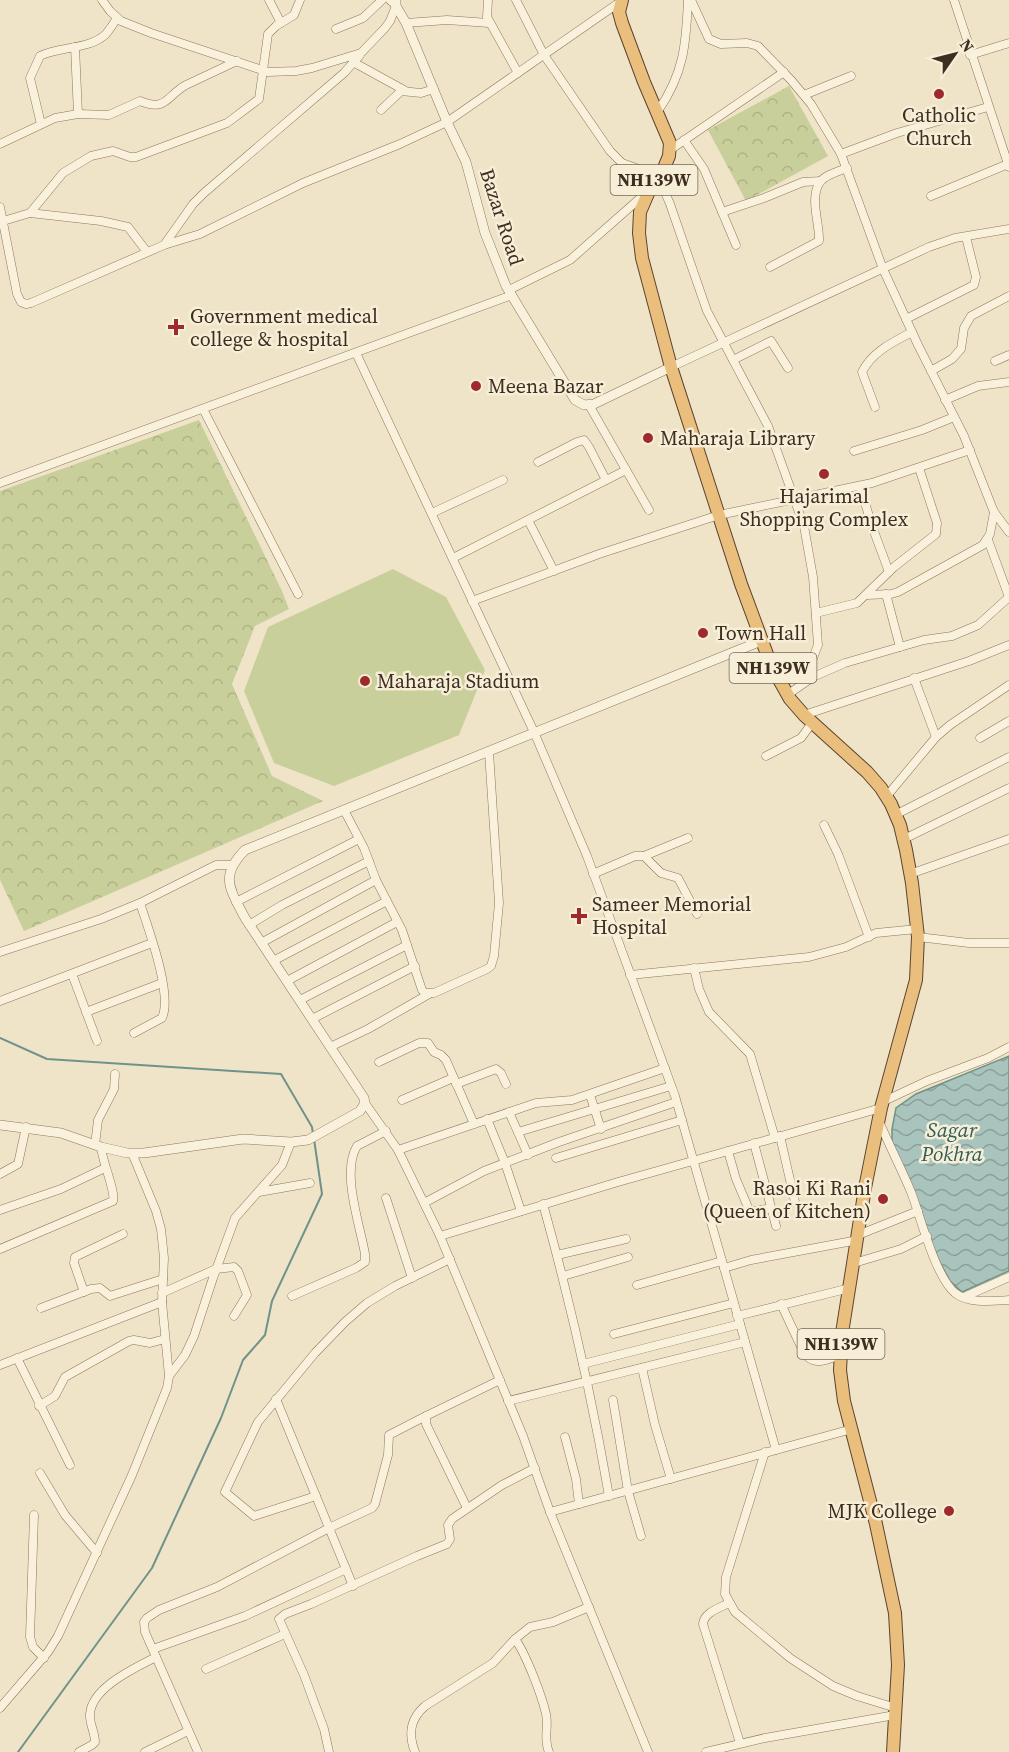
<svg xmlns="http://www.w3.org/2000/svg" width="1009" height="1752" viewBox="0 0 1009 1752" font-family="'Source Serif 4',serif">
<defs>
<pattern id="forest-crowns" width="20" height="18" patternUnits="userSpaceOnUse" patternTransform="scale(1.5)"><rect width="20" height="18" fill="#c9cf9b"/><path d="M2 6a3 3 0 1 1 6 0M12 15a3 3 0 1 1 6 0" fill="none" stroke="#aeb285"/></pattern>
<pattern id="water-waves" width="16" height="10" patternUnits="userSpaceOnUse" patternTransform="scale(1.5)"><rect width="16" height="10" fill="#a9c4bc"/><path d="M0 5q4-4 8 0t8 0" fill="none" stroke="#8ba098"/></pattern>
</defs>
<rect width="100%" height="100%" fill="#f0e4c8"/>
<g fill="url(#forest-crowns)">
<polygon points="789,86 828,156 746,201 708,130"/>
<polygon points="199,420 282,591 289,609 255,626 232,684 272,776 323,801 24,931 0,880 0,491"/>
</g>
<polygon fill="#c9cf9b" points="393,569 446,597 485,670 459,735 334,786 274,763 244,691 268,627"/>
<polygon fill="url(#water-waves)" stroke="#6f938a" stroke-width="1.5" points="1009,1056 1009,1271 962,1292 950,1281 936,1255 892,1144 892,1129 896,1108 916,1094"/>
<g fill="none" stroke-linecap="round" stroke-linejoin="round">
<g stroke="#6f938a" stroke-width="2">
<polyline points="0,1038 47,1059 281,1074 312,1127 313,1134"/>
<polyline points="18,1752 152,1568 221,1418 243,1360 265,1335 272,1301 322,1194 314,1139"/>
</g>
<g stroke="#8d765c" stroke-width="9">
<g id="minor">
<polyline points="102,0 110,11 121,21 151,33 268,72 296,71 312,68 361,53 385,28 390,21 396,6 390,0"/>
<polyline points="269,0 281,23"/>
<polyline points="488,0 487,17 518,73"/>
<polyline points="516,0 544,55 610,151 622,163 658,176 670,204 707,311 768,426 804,526 813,577 818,645 813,658 780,683"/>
<polyline points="691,0 709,39 721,44 747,43 758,46 791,80 811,104 841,154 883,269 918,345 964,436 994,512 1009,532"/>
<polyline points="954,0 1009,167"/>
<polyline points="406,23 447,20 489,23"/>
<polyline points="336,29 363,18 382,0"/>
<polyline points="75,47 78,114"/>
<polyline points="970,55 1009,43"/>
<polyline points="353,62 404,90"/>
<polyline points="804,95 851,76"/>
<polyline points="381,110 401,91 421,93 434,89"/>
<path d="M658 111C684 73 686 45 688 0"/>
<path d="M41 124 30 78 40 56C60 46 89 50 106 34 110 29 114 23 117 18"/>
<polyline points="684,140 704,169 736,245"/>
<path d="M0 144 55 118 78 114 109 115 140 101C167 112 166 96 186 85L237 61"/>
<polyline points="670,150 784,72"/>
<polyline points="841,154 897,133 988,107"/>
<polyline points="931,196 1008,164"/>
<polyline points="0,207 17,294 21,302 26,304 31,303 164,245 200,234 303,183 400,144 447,122 620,2"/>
<polyline points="722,212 764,198 803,182 821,181"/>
<polyline points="30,213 101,221 128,227 147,252"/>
<polyline points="3,221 30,213 63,173 91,156 113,151 130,157 136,157 227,123 259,99 268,34 276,26 294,15 300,0"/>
<polyline points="164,245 193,204 204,193 344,73 360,55"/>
<path d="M770 267 819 241C820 224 809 198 820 182 825 175 839 171 847 168"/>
<polyline points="509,290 570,260 646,193"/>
<polyline points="906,319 974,285 976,277 966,237"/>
<polyline points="356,353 534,732 587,856 675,1096 776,1450"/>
<polyline points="733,360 771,341 788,368"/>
<polyline points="995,361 1009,355"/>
<polyline points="671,367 929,247 955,238 1009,229"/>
<polyline points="931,371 952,359 961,349 964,328 971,316 1009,296"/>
<polyline points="945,400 978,386 1009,382"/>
<polyline points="589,405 649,510"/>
<path d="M875 407 862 372C872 352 893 342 912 332"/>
<polyline points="203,409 298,594"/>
<polyline points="854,451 922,430 954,417"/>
<polyline points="538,462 577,442 584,440 589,447 606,480"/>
<polyline points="0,483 512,295"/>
<polyline points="860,486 872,526 889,572"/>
<polyline points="432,513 503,480"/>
<polyline points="528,520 554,571"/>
<polyline points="988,540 1009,597"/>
<polyline points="453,558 626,470"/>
<polyline points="886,594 900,647"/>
<polyline points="867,595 891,594 898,592 983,545 990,534 994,512"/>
<polyline points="472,601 599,554 719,515 872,483 970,450"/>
<polyline points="816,613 857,603 894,567 936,534 937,523 919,468"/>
<polyline points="914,678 936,737"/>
<polyline points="787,695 813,677 845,663 924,640 952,636 978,625 1009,597"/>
<polyline points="804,715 969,661 1009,645"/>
<polyline points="980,738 1009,721"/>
<polyline points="766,756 801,738 812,723"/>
<polyline points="886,797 936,737 950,725 1009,685"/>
<polyline points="344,810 364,848 376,880 402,930 422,990 425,993 434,993 487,969 491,966 494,956 499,903 489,752"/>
<polyline points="895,815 1009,757"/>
<polyline points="824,825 838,854 869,937"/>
<polyline points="904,839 1009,788"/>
<polyline points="644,856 688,838"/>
<polyline points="593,874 635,856 644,856 661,873 678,878 697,914"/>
<polyline points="910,874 1009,839"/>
<polyline points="236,902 359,839"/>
<polyline points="249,925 282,905 369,861"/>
<polyline points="918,937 969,943 1009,943"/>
<polyline points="261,943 376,880"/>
<polyline points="0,952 101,919 140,903 216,865 232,865"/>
<polyline points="273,961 387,901"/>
<polyline points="694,968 699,989 709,1012 750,1054 775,1138"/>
<polyline points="72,974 97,1041"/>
<polyline points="630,975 809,957 846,947 876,933 917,929"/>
<polyline points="287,981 397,922"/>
<polyline points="300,1000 407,945"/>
<polyline points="0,1001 152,943"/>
<polyline points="86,1012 162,983"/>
<polyline points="312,1019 415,966"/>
<path d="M134 1033 162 1018C173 994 148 928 140 903"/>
<polyline points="330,1047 368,1029 429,994"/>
<polyline points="379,1062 419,1043 428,1043 434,1052 441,1055 446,1060 474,1124"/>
<polyline points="456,1084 496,1069 501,1073 506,1084"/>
<polyline points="590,1095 601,1129"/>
<polyline points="402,1100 453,1078"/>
<polyline points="882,1102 927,1081 988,1058 1009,1047"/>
<polyline points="365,1103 398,1150 440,1236 523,1436 550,1512 648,1752"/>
<polyline points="509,1112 528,1155"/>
<polyline points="487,1119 505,1163 521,1211"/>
<path d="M879 1121C889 1145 901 1168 911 1192 921 1218 935 1276 955 1293 969 1304 992 1301 1009 1300"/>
<polyline points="518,1132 671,1086"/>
<polyline points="780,1136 795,1202"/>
<polyline points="754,1143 776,1226"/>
<polyline points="95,1145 98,1120 114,1089 115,1074"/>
<polyline points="398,1150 536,1103 572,1100 665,1068"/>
<polyline points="728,1151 736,1179 750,1212 771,1208"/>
<polyline points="556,1158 682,1120"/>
<polyline points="0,1174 18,1164 26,1127"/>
<polyline points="259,1192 310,1183"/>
<polyline points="386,1198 412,1278"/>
<polyline points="424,1203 484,1171 559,1142 676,1102"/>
<path d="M543 1204C570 1301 592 1397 609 1496"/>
<polyline points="0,1210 61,1189 105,1168"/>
<polyline points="858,1235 918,1211"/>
<polyline points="440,1236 618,1182 881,1108"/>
<path d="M0 1249 113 1201C116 1192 102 1161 101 1147"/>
<polyline points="557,1255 626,1239"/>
<polyline points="854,1263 901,1249 927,1236"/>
<polyline points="724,1268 751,1260 858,1240"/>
<polyline points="563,1276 628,1257"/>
<polyline points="637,1285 722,1261"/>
<polyline points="84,1292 74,1263 75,1257 123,1234"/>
<polyline points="162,1293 216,1269 234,1267 238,1271 247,1295 234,1316"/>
<path d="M292 1296 356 1268 365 1262V1254C360 1225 341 1172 357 1146L386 1131"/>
<polyline points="964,1297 1009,1277"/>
<path d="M781 1304 804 1353C814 1367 827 1360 840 1355"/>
<polyline points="41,1308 91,1289 100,1288 110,1296 113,1295 163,1279"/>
<polyline points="737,1316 850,1288"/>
<polyline points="614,1334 734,1303"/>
<polyline points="17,1358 70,1465"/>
<polyline points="583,1364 740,1324"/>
<polyline points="0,1365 162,1302"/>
<polyline points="642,1368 655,1425 671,1479"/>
<polyline points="169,1376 185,1355 194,1336 213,1278 235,1218 282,1165 291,1142"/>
<polyline points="276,1399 353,1586"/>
<polyline points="613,1400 628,1491 641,1536"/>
<polyline points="508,1401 745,1342"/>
<polyline points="39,1406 55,1396 65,1377 129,1341 134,1340 150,1343 165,1339"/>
<polyline points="565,1437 576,1479 579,1504"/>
<polyline points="765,1452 726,1577 725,1594 735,1612 790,1658 833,1686 857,1696 896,1708"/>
<polyline points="40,1473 65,1515 97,1553"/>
<polyline points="316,1496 254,1516 225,1492 258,1422 315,1353 345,1322 367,1303 395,1286 450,1259"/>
<polyline points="467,1508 426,1424 426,1416 500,1380"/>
<polyline points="550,1512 852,1429"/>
<polyline points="34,1515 30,1637 33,1647 44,1658"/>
<path d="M729 1603C720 1608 704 1612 703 1624L740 1743"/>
<path d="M515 1639C526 1654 542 1696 546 1714 549 1728 543 1738 549 1752"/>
<polyline points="153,1649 245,1616 346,1569"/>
<polyline points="206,1669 285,1634"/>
<polyline points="0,1708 48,1652 58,1636 132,1475 167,1388 169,1376 162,1302 164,1258 161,1229 156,1211 132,1153"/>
<path d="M79 1752 92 1745 95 1742C95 1732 89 1723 90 1714 92 1687 135 1668 156 1657"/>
<polyline points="145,1752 188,1731"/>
<polyline points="198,1752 145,1632 144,1622 147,1618 159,1610 217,1587 329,1528 372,1508 375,1504 388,1455 389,1435 426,1416"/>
<polyline points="329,1752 324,1729 304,1675 279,1619 285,1614 311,1604 417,1556 447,1544 450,1539 448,1525 452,1519 502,1485 535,1468"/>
<path d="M415 1752C408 1734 410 1719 425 1706L493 1663 515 1639 530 1627 553 1622 589 1607"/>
<polyline points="706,1752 765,1738 895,1715"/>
</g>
</g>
<g stroke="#8d765c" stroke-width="10">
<g id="tertiary">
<polyline points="396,0 396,6 406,23 447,122 466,162 485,233 506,286 575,400 584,405 594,404 671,367"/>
<path d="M0 1125 61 1133 101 1147 127 1153H144L243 1139 291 1142 308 1140 360 1111 365 1103 364 1098 245 918C230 889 219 876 245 850L761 641"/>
</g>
</g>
<g stroke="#5b4430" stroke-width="14">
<polyline id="trunk" points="622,0 619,12 622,23 644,82 670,143 669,156 664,168 653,182 640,212 639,233 642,258 671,367 741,584 771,665 790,699 804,715 867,772 881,788 891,804 900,825 906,850 912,883 918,937 916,980 881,1108 865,1188 842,1333 840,1370 844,1401 876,1524 895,1613 898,1665 893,1752"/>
</g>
<use href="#minor" stroke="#faf1dc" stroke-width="8"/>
<use href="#tertiary" stroke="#faf1dc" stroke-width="9"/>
<use href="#trunk" stroke="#eabe7c" stroke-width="12"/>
</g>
<g fill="#9e2a2b" stroke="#f7eed8" stroke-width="2">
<circle cx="939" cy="94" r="6"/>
<path d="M173 318h6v6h6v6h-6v6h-6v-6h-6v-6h6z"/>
<circle cx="476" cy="386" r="6"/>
<circle cx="648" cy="438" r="6"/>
<circle cx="824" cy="474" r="6"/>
<circle cx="703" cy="633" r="6"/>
<circle cx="365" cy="681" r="6"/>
<path d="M576 907h6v6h6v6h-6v6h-6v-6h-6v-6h6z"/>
<circle cx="883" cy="1199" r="6"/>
<circle cx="949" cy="1511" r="6"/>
</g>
<g text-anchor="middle" stroke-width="5" stroke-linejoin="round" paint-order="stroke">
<g fill="#f7eed8" stroke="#756857" stroke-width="1.5">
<rect x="610.5" y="165" width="87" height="30" rx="4.5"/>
<rect x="729.5" y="653" width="87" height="30" rx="4.5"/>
<rect x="797.5" y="1329" width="87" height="30" rx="4.5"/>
</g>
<g font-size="18" font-weight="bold" fill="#3d2e20">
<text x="654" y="186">NH139W</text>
<text x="773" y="674">NH139W</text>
<text x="841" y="1350">NH139W</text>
</g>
<g font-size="20" fill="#3d2e20" stroke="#f7eed8" text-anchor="start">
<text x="939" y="122" text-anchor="middle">Catholic<tspan x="939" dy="23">Church</tspan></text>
<text x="190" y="323">Government medical<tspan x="190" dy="23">college &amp; hospital</tspan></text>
<text x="488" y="393">Meena Bazar</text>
<text x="660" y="445">Maharaja Library</text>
<text x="824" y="503" text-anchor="middle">Hajarimal<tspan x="824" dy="23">Shopping Complex</tspan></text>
<text x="715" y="640">Town Hall</text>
<text x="377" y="688">Maharaja Stadium</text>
<text x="592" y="911">Sameer Memorial<tspan x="592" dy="23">Hospital</tspan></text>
<text x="871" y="1195" text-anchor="end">Rasoi Ki Rani<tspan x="871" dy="23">(Queen of Kitchen)</tspan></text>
<text x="937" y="1518" text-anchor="end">MJK College</text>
</g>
<g font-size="20" fill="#3d2e20" stroke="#f7eed8">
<text transform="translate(502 217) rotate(72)" y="7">Bazar Road</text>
</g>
<g font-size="21" font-style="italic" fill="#2f5d5a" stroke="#f7eed8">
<text x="952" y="1137">Sagar<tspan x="952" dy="24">Pokhra</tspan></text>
</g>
</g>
<g transform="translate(955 54) rotate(55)" stroke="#f7eed8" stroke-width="4.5" paint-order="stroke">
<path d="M0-4.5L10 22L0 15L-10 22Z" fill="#3d2e20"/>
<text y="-9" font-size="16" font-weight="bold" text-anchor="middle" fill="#3d2e20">N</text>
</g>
</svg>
